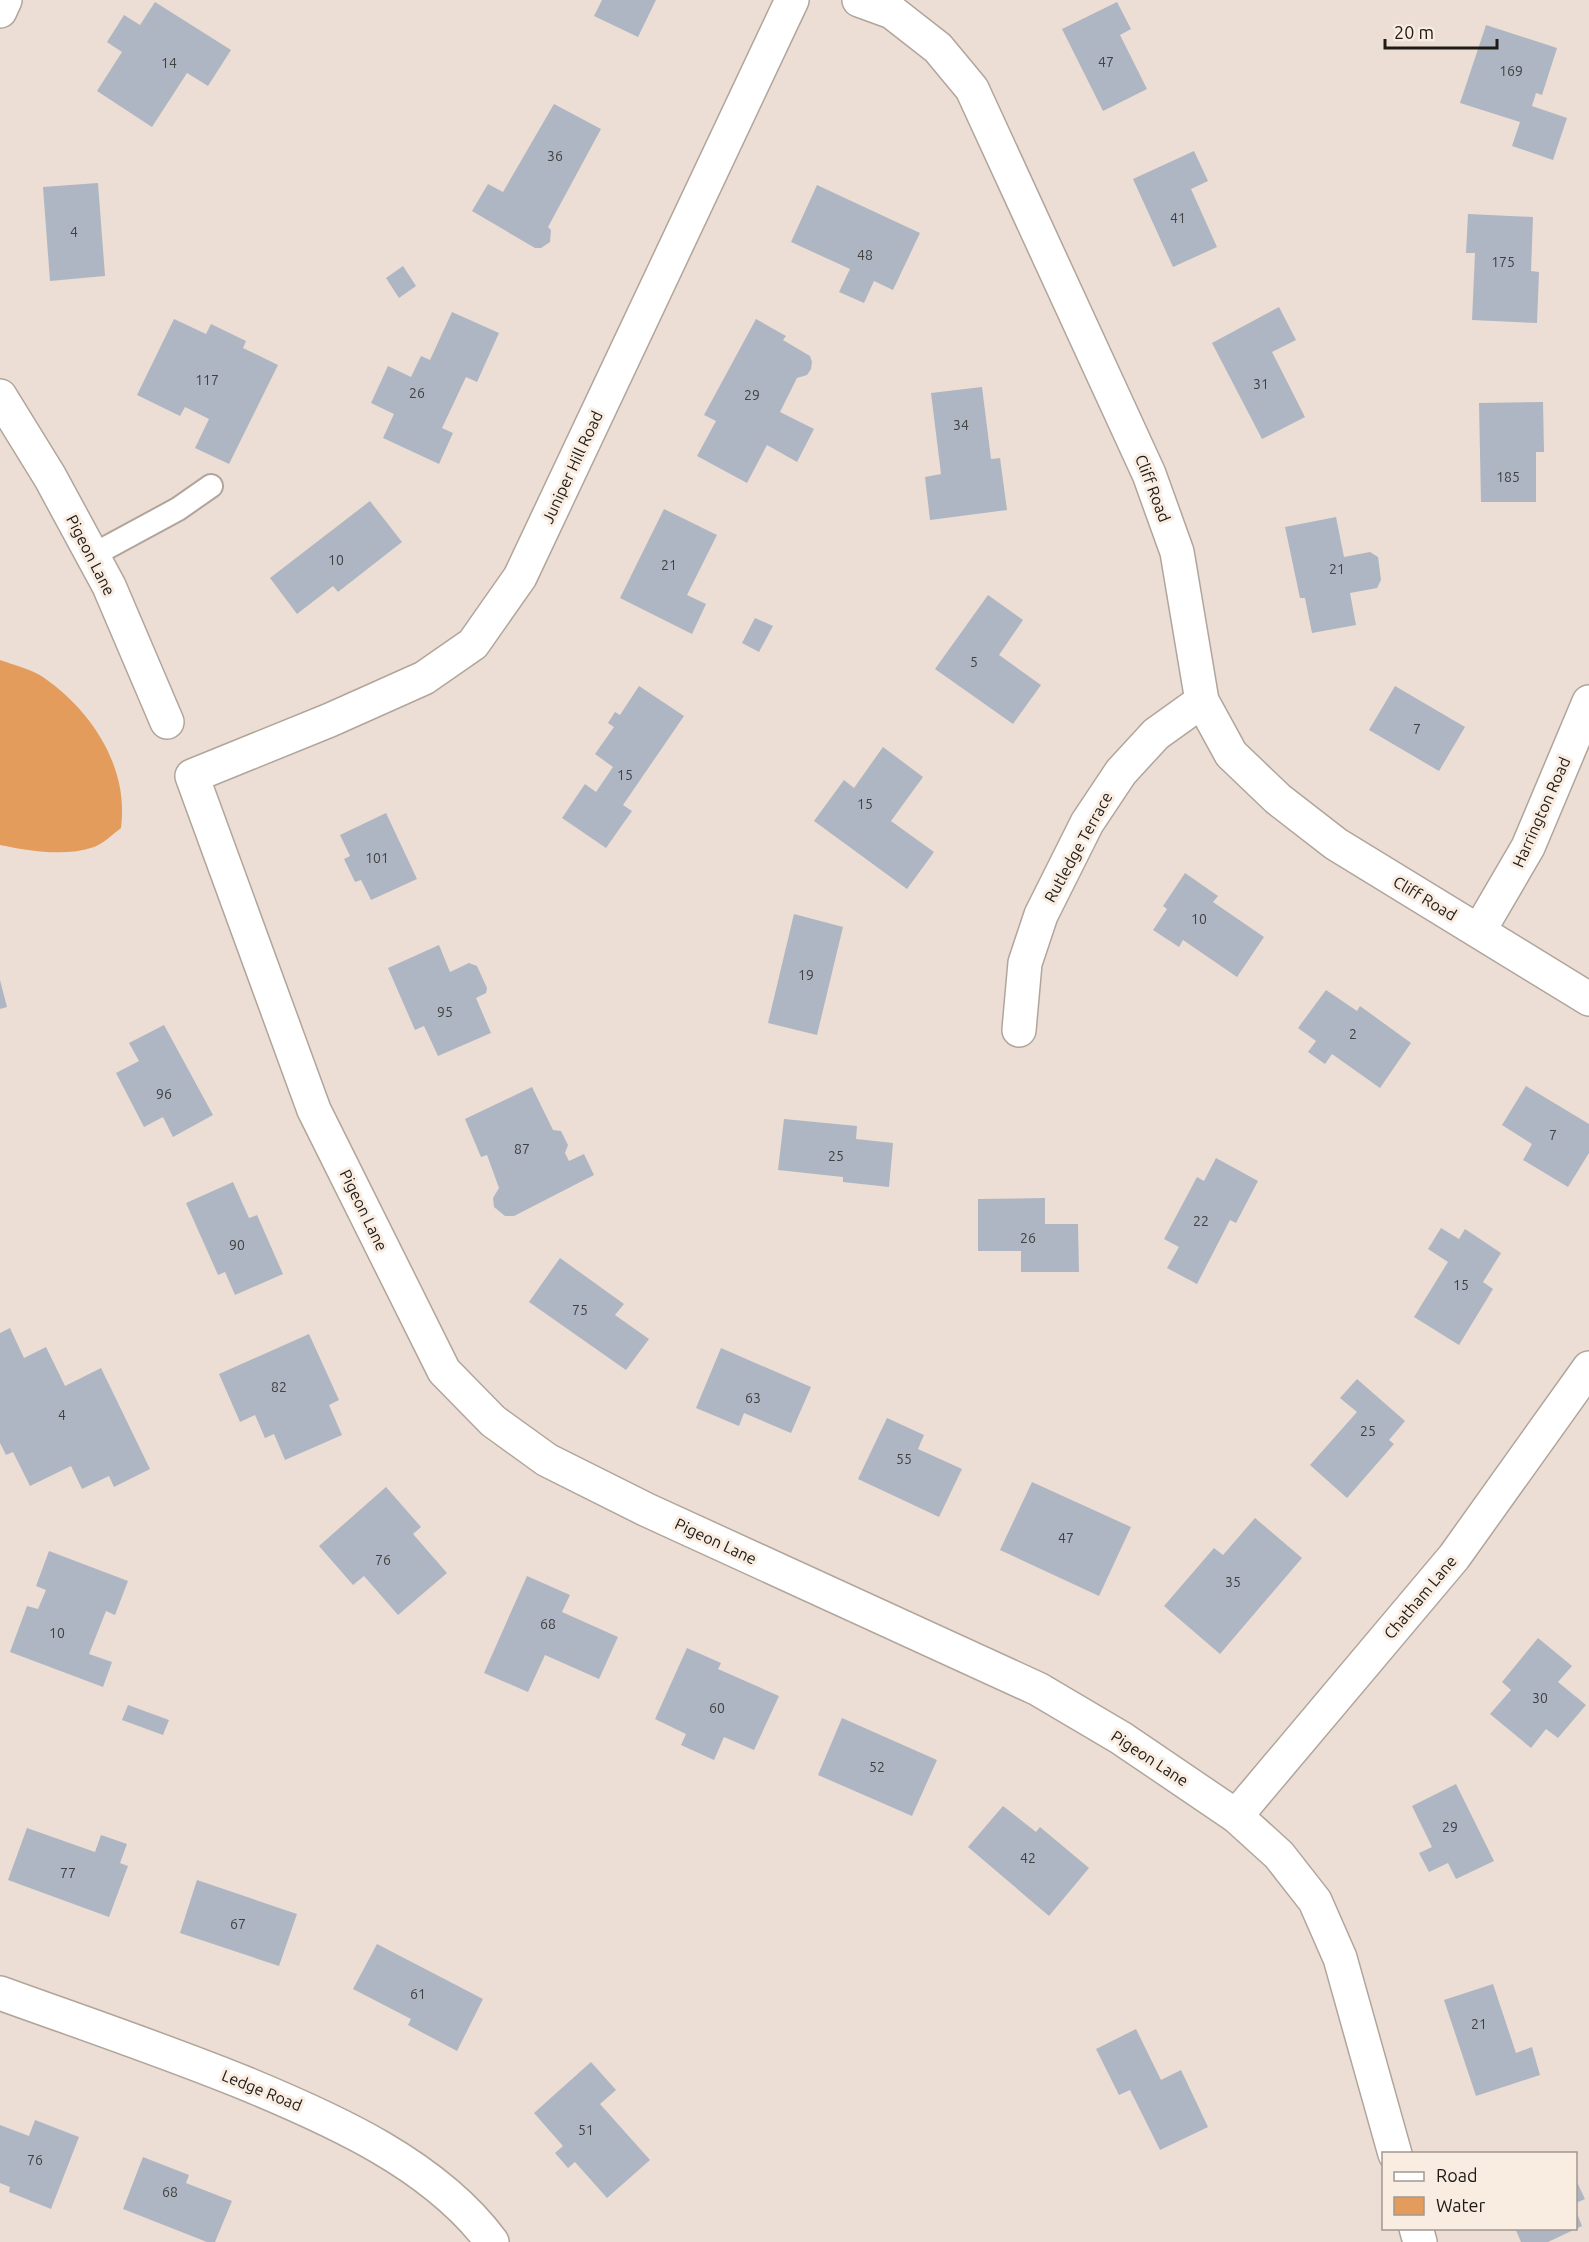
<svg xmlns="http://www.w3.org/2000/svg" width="1589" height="2242" viewBox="0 0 1589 2242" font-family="Ubuntu,sans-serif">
<rect width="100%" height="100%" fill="#ecded4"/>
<path fill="#e49c5c" d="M0 660C14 665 31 669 43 677 92 711 129 767 121 828 113 834 103 844 94 847 65 857 29 851 0 845Z"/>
<g fill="#aeb6c3">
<polygon points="602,0 656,0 638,37 594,16"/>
<polygon points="155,2 231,50 208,86 187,73 152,127 97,91 122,52 107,42 124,15 140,25"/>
<polygon points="1117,2 1131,29 1120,35 1147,89 1103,111 1062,29"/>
<polygon points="1486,25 1557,48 1542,95 1536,93 1532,106 1567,118 1553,160 1512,146 1520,122 1460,103"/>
<polygon points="554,104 601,129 548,227 551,230 550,242 541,248 535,248 472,211 488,184 503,192"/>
<polygon points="1194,151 1208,181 1191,189 1217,247 1173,267 1133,179"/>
<polygon points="98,183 105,276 50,281 43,187"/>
<polygon points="817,185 920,233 893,290 874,281 864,303 839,292 850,269 791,242"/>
<polygon points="1468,214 1533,217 1531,271 1539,272 1537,323 1472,320 1475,253 1466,253"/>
<polygon points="403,266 416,286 399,298 386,278"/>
<polygon points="1279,307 1296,340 1272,352 1305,417 1262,439 1212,343"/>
<polygon points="452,312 499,333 477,382 466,377 442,428 453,433 439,464 383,438 394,414 371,403 388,366 411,377 421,356 430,360"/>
<polygon points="174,319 206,334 211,324 246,341 243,348 278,365 229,464 195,448 209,419 185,407 180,416 137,395"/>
<polygon points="756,319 786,336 783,340 810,356 812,362 811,369 807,375 797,378 780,412 814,429 797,462 767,445 747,483 697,456 716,421 704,415"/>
<polygon points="982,387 991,459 1000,458 1007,510 930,520 925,477 941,474 931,393"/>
<polygon points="1543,402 1544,452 1536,452 1536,502 1481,502 1479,403"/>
<polygon points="370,501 402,542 338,592 333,586 297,614 270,578"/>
<polygon points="664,509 717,535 687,595 706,604 692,634 620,598"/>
<polygon points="1336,517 1344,557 1370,552 1378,557 1381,580 1377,588 1350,593 1356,625 1312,633 1305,598 1300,598 1285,527"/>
<polygon points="988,595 1023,620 999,655 1041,685 1013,724 935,669"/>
<polygon points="755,618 773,626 759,652 742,643"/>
<polygon points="639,686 684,716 623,805 632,811 606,848 562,818 585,784 596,792 613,767 595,754 614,727 608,723 615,712 620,715"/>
<polygon points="1395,686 1465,727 1439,771 1369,730"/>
<polygon points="883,747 923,777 891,821 934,852 907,889 814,821 844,780 854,788"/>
<polygon points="386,813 417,879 371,900 361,880 355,882 344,859 350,856 340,835"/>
<polygon points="1185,873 1218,896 1213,902 1264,937 1237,977 1183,940 1179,947 1153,930 1167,909 1163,906"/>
<polygon points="794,914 843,927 817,1035 768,1023"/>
<polygon points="439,945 450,972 469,963 477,966 487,988 486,993 476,998 491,1033 438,1056 424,1026 415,1030 388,968"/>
<polygon points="0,980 7,1007 0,1009"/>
<polygon points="1326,990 1357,1011 1360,1006 1411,1043 1380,1088 1332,1054 1325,1064 1308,1052 1316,1041 1298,1028"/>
<polygon points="164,1025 213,1115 173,1137 163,1117 144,1127 116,1073 139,1061 129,1043"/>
<polygon points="1526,1086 1589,1124 1589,1153 1568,1187 1523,1160 1532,1144 1502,1125"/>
<polygon points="532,1087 553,1130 561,1131 568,1145 565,1153 569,1161 584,1154 594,1175 514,1216 505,1216 494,1207 493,1198 499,1188 487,1155 481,1157 465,1119"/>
<polygon points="784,1119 857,1126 856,1139 893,1143 889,1187 843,1182 843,1177 778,1170"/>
<polygon points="1216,1158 1258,1181 1236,1223 1230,1220 1197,1284 1167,1268 1179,1247 1164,1239 1197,1177 1204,1181"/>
<polygon points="233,1182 249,1218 257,1215 283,1274 235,1295 225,1272 218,1275 186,1203"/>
<polygon points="1045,1198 1045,1224 1078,1224 1079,1272 1021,1272 1021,1251 978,1251 978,1199"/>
<polygon points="1441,1228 1459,1239 1465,1229 1501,1253 1483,1282 1493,1289 1459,1345 1414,1317 1448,1262 1428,1249"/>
<polygon points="560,1258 624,1304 615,1315 649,1339 626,1370 529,1302"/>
<polygon points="10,1328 24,1358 46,1347 65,1386 101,1368 150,1469 114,1487 109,1476 82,1489 71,1466 30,1486 13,1452 6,1455 0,1443 0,1333"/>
<polygon points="309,1334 339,1400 329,1405 342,1435 285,1460 274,1434 265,1438 255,1415 240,1422 219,1374"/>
<polygon points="721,1348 811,1387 791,1433 744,1413 739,1426 696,1408"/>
<polygon points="1357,1379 1405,1421 1389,1440 1394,1444 1347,1498 1310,1465 1357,1412 1340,1398"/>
<polygon points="887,1418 924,1435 918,1449 962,1469 939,1517 858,1479"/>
<polygon points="1032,1482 1131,1527 1099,1596 1000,1550"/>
<polygon points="386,1487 421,1527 413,1534 447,1573 398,1615 364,1576 353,1585 319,1546"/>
<polygon points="1255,1518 1302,1558 1220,1654 1164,1606 1214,1548 1223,1555"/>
<polygon points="49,1551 128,1581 115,1615 106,1611 89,1654 112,1662 103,1687 10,1652 27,1606 38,1609 46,1590 36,1586"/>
<polygon points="527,1576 570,1595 562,1612 618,1637 599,1679 545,1655 528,1692 484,1673"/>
<polygon points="1538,1638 1572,1666 1558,1682 1586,1705 1558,1738 1546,1729 1531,1748 1490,1714 1511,1690 1502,1682"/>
<polygon points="687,1648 721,1663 718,1669 779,1696 754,1750 724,1737 714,1760 681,1745 686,1734 655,1719"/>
<polygon points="128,1705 169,1720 163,1735 122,1720"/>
<polygon points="842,1718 937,1760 912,1816 818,1775"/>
<polygon points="1456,1784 1494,1861 1456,1879 1448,1863 1429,1872 1419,1853 1432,1847 1412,1806"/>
<polygon points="1003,1806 1036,1832 1040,1827 1089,1868 1049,1916 968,1847"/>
<polygon points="27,1828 95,1852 101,1835 127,1844 120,1863 128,1866 109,1917 8,1880"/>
<polygon points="197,1880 297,1914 279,1966 180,1933"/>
<polygon points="377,1944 483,1999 457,2051 408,2025 411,2019 353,1989"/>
<polygon points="1493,1984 1516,2053 1532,2047 1540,2075 1476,2096 1444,2000"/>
<polygon points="1136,2029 1161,2080 1181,2070 1208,2127 1160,2150 1130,2090 1119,2095 1096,2049"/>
<polygon points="591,2062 616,2090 600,2104 650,2160 607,2198 575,2162 568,2168 555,2153 563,2146 534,2113"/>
<polygon points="35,2120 79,2137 51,2209 9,2192 10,2187 0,2183 0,2125 29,2136"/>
<polygon points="143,2157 189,2175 186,2183 232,2201 215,2242 207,2242 123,2209"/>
<polygon points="1576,2180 1585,2199 1576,2203"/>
<polygon points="1576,2211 1582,2226 1548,2242 1521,2242 1515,2228 1576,2228"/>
</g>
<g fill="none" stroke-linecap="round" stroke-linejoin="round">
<g stroke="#b1a59b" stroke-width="26">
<polyline id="service" points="93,555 178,509 211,486"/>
</g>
<g stroke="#b1a59b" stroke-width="36">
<g id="minor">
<polyline points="792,0 520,577 473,644 424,678 330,720 192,776 314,1110 444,1371 493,1421 547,1460 647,1510 1038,1689 1121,1738 1236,1816 1279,1855 1315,1901 1340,1958 1395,2154"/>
<polyline points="859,0 892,12 938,48 972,89 1149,474 1177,552 1202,701 1231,754 1278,799 1336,844 1589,999"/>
<polyline points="0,11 5,0"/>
<polyline points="0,396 50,477 109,586 167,722"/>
<polyline points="1479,931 1528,847 1589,702"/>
<polyline points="1019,1030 1025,963 1041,915 1087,823 1121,772 1156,734 1202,701"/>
<polyline points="1236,1816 1454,1557 1589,1368"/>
<path d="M0 1993C83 2023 166 2051 247 2084 334 2120 435 2165 492 2242"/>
<polyline points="1416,2228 1420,2242"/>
</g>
</g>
<use href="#service" stroke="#fff" stroke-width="22"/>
<use href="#minor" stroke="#fff" stroke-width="33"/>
</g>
<g text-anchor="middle" stroke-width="6" stroke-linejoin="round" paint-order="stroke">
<g font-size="14" fill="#424141">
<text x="1106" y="67">47</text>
<text x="169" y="68">14</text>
<text x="1511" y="76">169</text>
<text x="555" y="161">36</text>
<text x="1178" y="223">41</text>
<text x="74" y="237">4</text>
<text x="865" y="260">48</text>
<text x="1503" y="267">175</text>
<text x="207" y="385">117</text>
<text x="1261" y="389">31</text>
<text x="417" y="398">26</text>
<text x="752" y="400">29</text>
<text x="961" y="430">34</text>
<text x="1508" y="482">185</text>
<text x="336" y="565">10</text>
<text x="669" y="570">21</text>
<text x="1337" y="574">21</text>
<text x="974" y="667">5</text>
<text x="1417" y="734">7</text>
<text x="625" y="780">15</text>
<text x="865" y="809">15</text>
<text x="377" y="863">101</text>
<text x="1199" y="924">10</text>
<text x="806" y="980">19</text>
<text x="445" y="1017">95</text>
<text x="1353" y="1039">2</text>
<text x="164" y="1099">96</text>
<text x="1553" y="1140">7</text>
<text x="522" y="1154">87</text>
<text x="836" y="1161">25</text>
<text x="1201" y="1226">22</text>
<text x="1028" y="1243">26</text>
<text x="237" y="1250">90</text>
<text x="1461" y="1290">15</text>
<text x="580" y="1315">75</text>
<text x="279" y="1392">82</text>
<text x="753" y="1403">63</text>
<text x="62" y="1420">4</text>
<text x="1368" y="1436">25</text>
<text x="904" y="1464">55</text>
<text x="1066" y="1543">47</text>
<text x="383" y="1565">76</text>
<text x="1233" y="1587">35</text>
<text x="548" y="1629">68</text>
<text x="57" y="1638">10</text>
<text x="1540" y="1703">30</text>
<text x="717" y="1713">60</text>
<text x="877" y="1772">52</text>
<text x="1450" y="1832">29</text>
<text x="1028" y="1863">42</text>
<text x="68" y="1878">77</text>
<text x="238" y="1929">67</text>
<text x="418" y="1999">61</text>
<text x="1479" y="2029">21</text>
<text x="586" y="2135">51</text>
<text x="35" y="2165">76</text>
<text x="170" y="2197">68</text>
</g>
<g font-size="16" fill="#1e1a16" stroke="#f9ece1">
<text transform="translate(572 467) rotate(-65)" y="6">Juniper Hill Road</text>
<text transform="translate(1153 488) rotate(69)" y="6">Cliff Road</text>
<text transform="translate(91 555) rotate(63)" y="6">Pigeon Lane</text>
<text transform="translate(1541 812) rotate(-66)" y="6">Harrington Road</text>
<text transform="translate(1078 847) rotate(-61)" y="6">Rutledge Terrace</text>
<text transform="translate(1425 898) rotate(31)" y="6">Cliff Road</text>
<text transform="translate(364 1210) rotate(64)" y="6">Pigeon Lane</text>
<text transform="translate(716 1541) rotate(25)" y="6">Pigeon Lane</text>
<text transform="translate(1420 1597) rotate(-50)" y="6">Chatham Lane</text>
<text transform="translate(1150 1758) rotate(33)" y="6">Pigeon Lane</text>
<text transform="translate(262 2090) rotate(22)" y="6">Ledge Road</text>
</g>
</g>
<rect x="1382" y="2152" width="195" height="78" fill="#f9ece1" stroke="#a19890" stroke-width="1.5"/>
<rect x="1394" y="2172" width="30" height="9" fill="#ffffff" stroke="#a19890" stroke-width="1.5"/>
<text x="1436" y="2182" font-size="18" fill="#1e1a16">Road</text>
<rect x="1394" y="2197" width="30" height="18" fill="#e49c5c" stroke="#a19890" stroke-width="1.5"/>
<text x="1436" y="2212" font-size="18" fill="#1e1a16">Water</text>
<path d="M1385 39v9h112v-9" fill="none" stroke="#1e1a16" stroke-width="3"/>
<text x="1394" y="39" font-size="18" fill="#1e1a16" stroke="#f9ece1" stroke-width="4.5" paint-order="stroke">20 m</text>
</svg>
